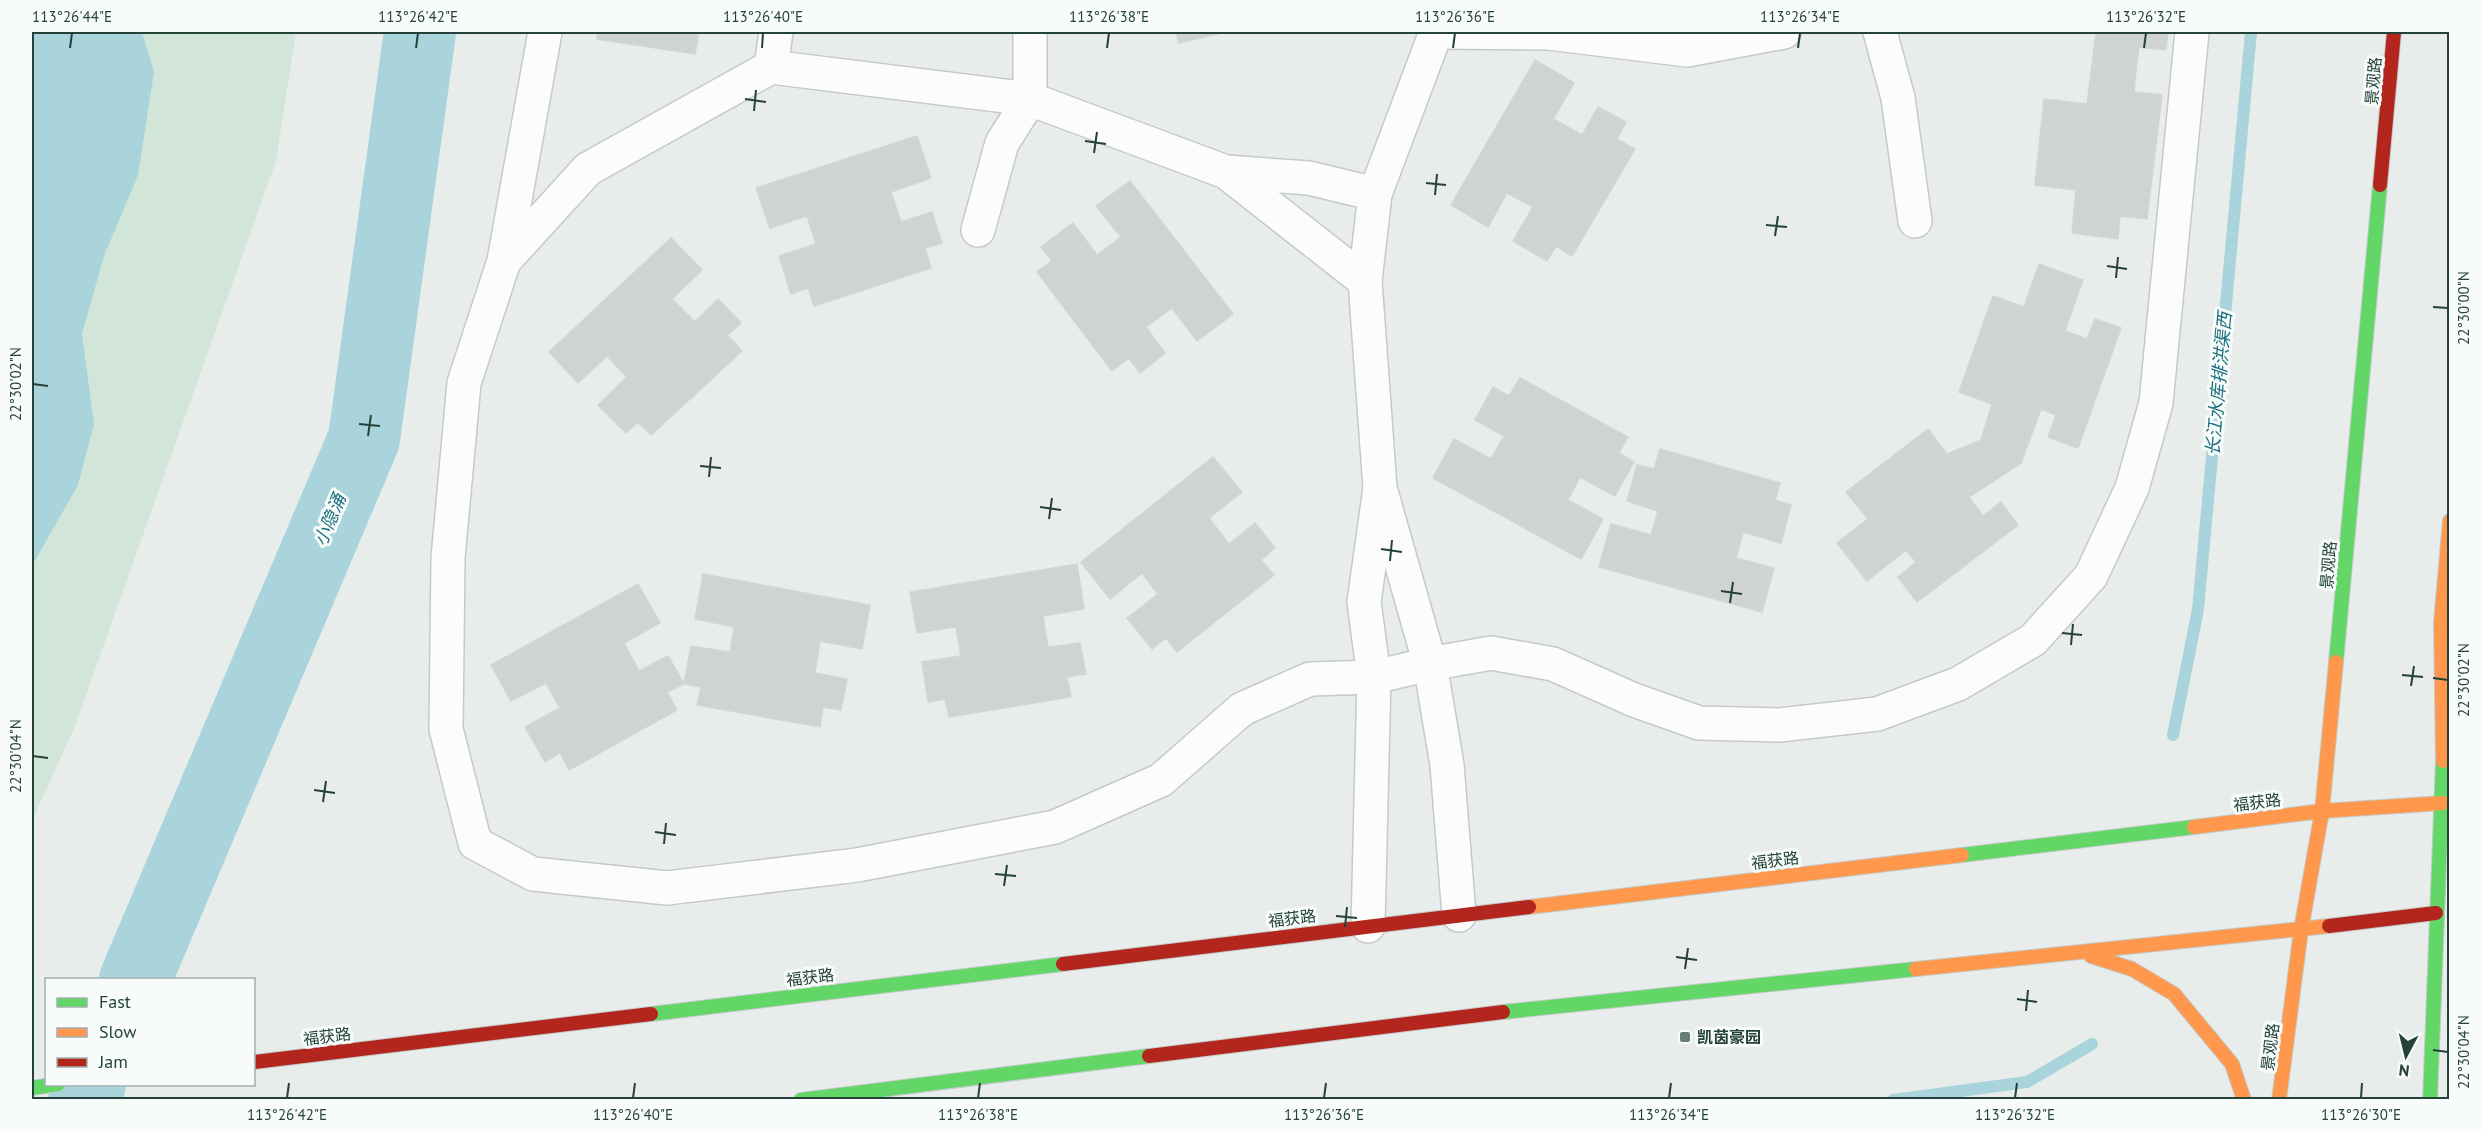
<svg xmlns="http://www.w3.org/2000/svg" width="2481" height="1131" viewBox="0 0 2481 1131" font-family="'PT Sans','Noto Sans SC',sans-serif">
<rect width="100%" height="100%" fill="#e8edeb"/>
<polygon fill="#d1e6d8" points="32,32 296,32 276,161 75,726 32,821"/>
<polygon fill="#a9d4db" points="32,32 142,32 154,72 138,175 104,256 82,334 94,424 78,485 32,566"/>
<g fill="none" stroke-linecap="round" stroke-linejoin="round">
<g stroke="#a9d4db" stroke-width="12">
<polyline points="2173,735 2198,609 2251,32"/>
<polyline points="1893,1100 2027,1082 2092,1044"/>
</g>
<g stroke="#a9d4db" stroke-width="72">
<polyline points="135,980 364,439 420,32"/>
<polyline points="84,1100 90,1084"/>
</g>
</g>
<g fill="#cfd4d2" stroke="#d1d6d4" stroke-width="1.5">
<polygon points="598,32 699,32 695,54 597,39"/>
<polygon points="1176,32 1226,32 1179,43"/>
<polygon points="2096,32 2168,32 2166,50 2139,47 2136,70 2092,65"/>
<polygon points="1535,60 1574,83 1553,119 1582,135 1598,107 1626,122 1617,139 1635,149 1572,256 1556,246 1547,261 1513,241 1533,207 1507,193 1488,227 1451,205"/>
<polygon points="2092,65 2136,70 2134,92 2162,95 2147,219 2120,216 2118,239 2072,233 2076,190 2035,185 2044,99 2087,104"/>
<polygon points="917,136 931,178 891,192 901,222 932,212 942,243 925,248 931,268 814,306 808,288 791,294 779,256 816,244 807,216 770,228 756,188"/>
<polygon points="1130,181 1233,314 1197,341 1172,308 1146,327 1165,353 1140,373 1129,358 1112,371 1037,272 1052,261 1041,247 1073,223 1097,255 1121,237 1096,206"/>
<polygon points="671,238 702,270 672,299 695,322 718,299 741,323 727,335 742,351 651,435 638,422 626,433 598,405 627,377 607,356 578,383 549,352"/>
<polygon points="2039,264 2083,280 2065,331 2087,339 2095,319 2121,328 2078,448 2048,437 2056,415 2041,409 2021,463 1981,440 1992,404 1959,392 1993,296 2024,307"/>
<polygon points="1520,378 1628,437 1619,453 1634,462 1615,496 1580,477 1568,500 1603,519 1581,559 1433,478 1454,439 1491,459 1504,436 1475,420 1493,387 1509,396"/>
<polygon points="1928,429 1947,454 1981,440 2021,463 1969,497 1983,516 2001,502 2018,525 1917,602 1898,577 1916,562 1906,550 1867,581 1837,543 1868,519 1846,492"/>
<polygon points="1660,449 1780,483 1775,500 1791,505 1781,543 1743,532 1736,558 1774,568 1762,612 1599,567 1611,524 1651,535 1658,511 1627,501 1637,465 1654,469"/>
<polygon points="1213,457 1242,492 1209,518 1229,544 1255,523 1275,548 1261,560 1274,575 1177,652 1166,638 1152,649 1127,618 1158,594 1142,573 1110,599 1081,562"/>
<polygon points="1077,564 1084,609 1043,616 1048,647 1080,643 1086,674 1067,677 1071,697 949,717 945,699 928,702 922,662 961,656 956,627 917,633 910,592"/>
<polygon points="703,574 870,605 862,649 820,641 815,673 847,679 841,710 823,707 820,727 697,705 701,687 684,684 691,646 730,652 734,627 695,619"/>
<polygon points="638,584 660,623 624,643 639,671 668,656 684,684 667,692 677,710 569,770 560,753 545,762 525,727 560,708 546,683 511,701 491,665"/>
</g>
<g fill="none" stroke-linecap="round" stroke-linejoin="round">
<g stroke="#c5cac8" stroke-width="36">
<g id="street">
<polyline points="1436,32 1375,194 1365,281 1380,488 1430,664 1491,653 1553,664 1634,700 1699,723 1779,725 1877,714 1958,684 2033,640 2091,576 2132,488 2156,403 2192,32"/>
<polyline points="1436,32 1549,33 1687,50 1784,32"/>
<polyline points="1880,32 1898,98 1915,221"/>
<polyline points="771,67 776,32"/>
<polyline points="1226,172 1309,178 1375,194"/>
<polyline points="978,230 1002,143 1030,99 1030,32"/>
<polyline points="504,261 545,32"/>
<polyline points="1365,281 1226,172 1030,99 771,67 588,169 504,261 464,383 448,558 446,729 475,843 533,874 667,888 857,865 1055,827 1161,780 1242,709 1310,679 1374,677 1364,602 1380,488"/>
<polyline points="1368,926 1374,677 1430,664 1447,765 1459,915"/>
</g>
</g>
<g stroke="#c3cbc8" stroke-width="16">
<g id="fast">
<polyline points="2336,662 2380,185"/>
<polyline points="1962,855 2194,827"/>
<polyline points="1503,1012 1916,969"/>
<polyline points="651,1014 1063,964"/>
<polyline points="32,1088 58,1084"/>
<polyline points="801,1100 1149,1056"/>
<polyline points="2430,1100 2443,761"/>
</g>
</g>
<g stroke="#c3cbc8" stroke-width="16">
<g id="slow">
<polyline points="2443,761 2441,622 2450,521"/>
<polyline points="2194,827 2322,811 2443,803"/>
<polyline points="1529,907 1962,855"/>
<polyline points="2091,956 2132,969 2174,994 2232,1064 2244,1100"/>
<polyline points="1916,969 2329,926"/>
<polyline points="2279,1100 2301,930 2322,811 2336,662"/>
</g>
</g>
<g stroke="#c3cbc8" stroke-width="16">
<g id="jam">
<polyline points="2380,185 2394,32"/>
<polyline points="2329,926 2436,913"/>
<polyline points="1063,964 1529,907"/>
<polyline points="1149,1056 1503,1012"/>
<polyline points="254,1062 651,1014"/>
</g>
</g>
<use href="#street" stroke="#fcfcfc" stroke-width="33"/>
<use href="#fast" stroke="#63d668" stroke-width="14"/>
<use href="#slow" stroke="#ff974d" stroke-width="14"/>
<use href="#jam" stroke="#b3261e" stroke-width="14"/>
</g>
<path fill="none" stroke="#24423a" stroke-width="2" d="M70 48 72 33M416 48 418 33M762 48 763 33M1107 48 1109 33M1453 48 1455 33M1798 48 1800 33M2144 48 2146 33M745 99 766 102M754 111 756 90M1085 141 1106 144M1094 153 1097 132M1426 183 1446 185M1435 195 1437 174M1766 225 1787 227M1775 236 1778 216M2107 266 2127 269M2116 278 2118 257M2433 307 2448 308M33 384 48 386M359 424 380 426M368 436 371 415M700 466 721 468M709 477 711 457M1040 507 1061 510M1049 519 1052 498M1381 549 1402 552M1390 561 1392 540M1721 591 1742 594M1730 603 1733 582M2062 633 2082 635M2071 645 2073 624M2402 675 2423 677M2433 678 2448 680M2411 686 2414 666M33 756 48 758M314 790 335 793M323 802 326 781M655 832 676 835M664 844 666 823M995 874 1016 876M1004 886 1007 865M1336 916 1357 918M1345 927 1347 907M1676 957 1697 960M1685 969 1688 948M2017 999 2037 1002M2026 1011 2028 990M2433 1050 2448 1052M287 1098 289 1083M633 1098 635 1083M978 1098 980 1083M1324 1098 1326 1083M1669 1098 1671 1083M2015 1098 2017 1083M2361 1098 2362 1083"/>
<rect fill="#697e78" stroke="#f7fbf9" stroke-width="2" x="1679" y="1031" width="12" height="12" rx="3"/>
<g text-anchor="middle" stroke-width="6" stroke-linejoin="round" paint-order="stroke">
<g font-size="16" fill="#24423a" stroke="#f7fbf9">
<text transform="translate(2373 81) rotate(-85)" y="6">景观路</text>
<text transform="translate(2328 565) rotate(-85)" y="6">景观路</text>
<text transform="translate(2257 802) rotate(-7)" y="6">福获路</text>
<text transform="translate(1775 860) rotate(-7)" y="6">福获路</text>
<text transform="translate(1292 918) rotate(-7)" y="6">福获路</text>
<text transform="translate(810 977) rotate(-7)" y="6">福获路</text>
<text transform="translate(327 1036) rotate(-7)" y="6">福获路</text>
<text transform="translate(2270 1047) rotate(-83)" y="6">景观路</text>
</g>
<g font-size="16" font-weight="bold" fill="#24423a" stroke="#f7fbf9" text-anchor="start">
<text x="1697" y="1043">凯茵豪园</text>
</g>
<g font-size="18" font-style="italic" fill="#1c6f80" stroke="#f7fbf9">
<text transform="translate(2219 384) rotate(-85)" y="6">长江水库排洪渠西</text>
<text transform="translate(330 520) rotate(-67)" y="6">小隐涌</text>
</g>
</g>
<rect width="2481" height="1131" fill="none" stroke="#f7fbf9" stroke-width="66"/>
<rect x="45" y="978" width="210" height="108" fill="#f7fbf9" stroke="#a3b1ad" stroke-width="1.5"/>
<rect x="57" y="998" width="30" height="9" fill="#63d668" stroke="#a3b1ad" stroke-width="1.5"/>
<text x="99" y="1008" font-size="18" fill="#24423a">Fast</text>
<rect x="57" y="1028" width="30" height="9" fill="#ff974d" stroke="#a3b1ad" stroke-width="1.5"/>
<text x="99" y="1038" font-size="18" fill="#24423a">Slow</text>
<rect x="57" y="1058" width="30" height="9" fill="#b3261e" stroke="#a3b1ad" stroke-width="1.5"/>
<text x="99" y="1068" font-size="18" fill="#24423a">Jam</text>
<g transform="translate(2406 1056) rotate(187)" stroke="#f7fbf9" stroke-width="4.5" paint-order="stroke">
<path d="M0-4.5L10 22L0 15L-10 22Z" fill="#24423a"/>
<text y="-9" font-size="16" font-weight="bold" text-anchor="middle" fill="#24423a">N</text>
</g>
<rect x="33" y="33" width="2415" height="1065" fill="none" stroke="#24423a" stroke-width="2"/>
<g font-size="15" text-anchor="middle" fill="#24423a">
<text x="72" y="22">113°26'44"E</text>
<text x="418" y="22">113°26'42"E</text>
<text x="763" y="22">113°26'40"E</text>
<text x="1109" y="22">113°26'38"E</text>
<text x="1455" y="22">113°26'36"E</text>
<text x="1800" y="22">113°26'34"E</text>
<text x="2146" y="22">113°26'32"E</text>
<text transform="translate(2464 308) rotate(-90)" y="5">22°30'00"N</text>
<text transform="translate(16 384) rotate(-90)" y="5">22°30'02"N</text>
<text transform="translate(2464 680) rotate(-90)" y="5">22°30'02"N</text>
<text transform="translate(16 756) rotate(-90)" y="5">22°30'04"N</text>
<text transform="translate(2464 1052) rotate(-90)" y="5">22°30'04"N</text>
<text x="287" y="1120">113°26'42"E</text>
<text x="633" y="1120">113°26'40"E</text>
<text x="978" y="1120">113°26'38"E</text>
<text x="1324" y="1120">113°26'36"E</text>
<text x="1669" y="1120">113°26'34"E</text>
<text x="2015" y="1120">113°26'32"E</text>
<text x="2361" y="1120">113°26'30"E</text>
</g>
</svg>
